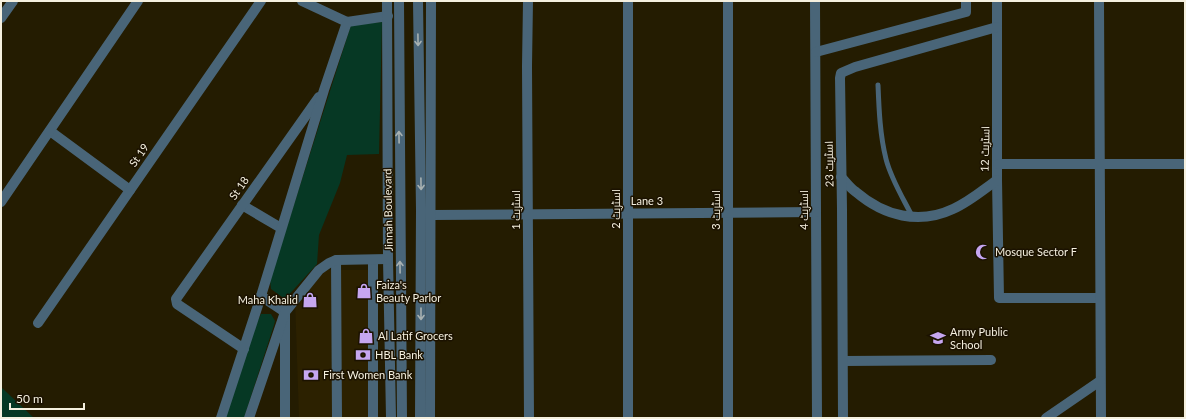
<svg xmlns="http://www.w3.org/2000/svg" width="1186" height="419" viewBox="0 0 1186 419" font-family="Lato,Cairo,sans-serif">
<rect width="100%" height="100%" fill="#241c01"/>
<polygon fill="#2c2100" points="319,270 371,270 371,418 299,418 295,299"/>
<g fill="#063824">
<polygon points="382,22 379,154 347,155 340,183 319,235 317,264 285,299 271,289 270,280 351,25"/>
<polygon points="261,314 271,314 275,321 274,325 244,418 224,418 253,331"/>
<polygon points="1,387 34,418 1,418"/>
</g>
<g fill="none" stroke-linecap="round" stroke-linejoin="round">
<path stroke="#496578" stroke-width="5" d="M878 85C879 110 880 135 886 159 891 179 903 198 912 216"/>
<g stroke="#496578" stroke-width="10">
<polyline points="302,1 347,22 388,16"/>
<polyline points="387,1 388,259 391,418"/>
<polyline points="528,1 527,66 529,418"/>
<polyline points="628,1 628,418"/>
<polyline points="728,1 728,418"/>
<polyline points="815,1 817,418"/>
<polyline points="997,1 997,180 999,298 1100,298"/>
<polyline points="1099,1 1101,418"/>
<polyline points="816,52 966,12 966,1"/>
<polyline points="50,131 130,190"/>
<polyline points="998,164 1185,164"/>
<path d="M841 177C846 182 850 188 856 192 884 216 919 225 953 209 969 202 983 190 997 180"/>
<polyline points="1,202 138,1"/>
<polyline points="242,205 281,228"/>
<polyline points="431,215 816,212"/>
<polyline points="336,260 337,418"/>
<polyline points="373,260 373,418"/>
<polyline points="261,296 285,312 285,418"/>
<polyline points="38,323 261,1"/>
<polyline points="244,349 177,304 176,299 319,97"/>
<polyline points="843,361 991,360"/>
<polyline points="221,418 261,296 324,90 347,22"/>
<polyline points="249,418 285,312 319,270 329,263 336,260 388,259"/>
<polyline points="430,418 431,1"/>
<polyline points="843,418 842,209 840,78 841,73 855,67 997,27"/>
<polyline points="1046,418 1100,381"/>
</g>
<g stroke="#496578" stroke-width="10">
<polyline points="399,1 402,418"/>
<polyline points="418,1 421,210 420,418"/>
<polyline points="1,18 13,1"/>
</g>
</g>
<defs><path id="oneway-shaft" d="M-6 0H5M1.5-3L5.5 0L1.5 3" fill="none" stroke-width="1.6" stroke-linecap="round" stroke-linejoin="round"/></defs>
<g stroke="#a8b1b1">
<use href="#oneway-shaft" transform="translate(418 40) rotate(89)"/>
<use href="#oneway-shaft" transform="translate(399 137) rotate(-91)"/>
<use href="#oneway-shaft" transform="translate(421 184) rotate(89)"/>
<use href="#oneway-shaft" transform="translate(400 267) rotate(-91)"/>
<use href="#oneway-shaft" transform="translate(421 314) rotate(90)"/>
</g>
<defs>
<g id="mosque-bare" transform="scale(1.2)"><path d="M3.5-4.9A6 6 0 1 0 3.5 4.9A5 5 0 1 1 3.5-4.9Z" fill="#c6a6f0" stroke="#1b1200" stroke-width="2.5" paint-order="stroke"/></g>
<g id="shop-bare" transform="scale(1.2)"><path d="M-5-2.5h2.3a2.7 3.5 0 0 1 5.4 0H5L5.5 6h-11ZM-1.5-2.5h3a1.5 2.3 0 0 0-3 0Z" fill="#c6a6f0" stroke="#1b1200" stroke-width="2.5" paint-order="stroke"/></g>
<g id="school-bare" transform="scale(1.2)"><path d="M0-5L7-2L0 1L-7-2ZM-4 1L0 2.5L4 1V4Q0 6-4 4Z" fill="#c6a6f0" stroke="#1b1200" stroke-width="2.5" paint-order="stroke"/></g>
<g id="bank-bare" transform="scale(1.2)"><path d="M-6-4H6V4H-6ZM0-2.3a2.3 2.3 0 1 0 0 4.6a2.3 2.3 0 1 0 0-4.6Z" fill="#c6a6f0" stroke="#1b1200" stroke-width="2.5" paint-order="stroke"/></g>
</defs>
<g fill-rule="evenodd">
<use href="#mosque-bare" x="983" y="252"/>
<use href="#shop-bare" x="364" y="291"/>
<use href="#shop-bare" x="310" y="300"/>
<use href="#shop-bare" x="366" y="336"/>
<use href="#school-bare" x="938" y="338"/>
<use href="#bank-bare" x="363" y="355"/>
<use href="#bank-bare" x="311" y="375"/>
</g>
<g text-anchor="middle" stroke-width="3" stroke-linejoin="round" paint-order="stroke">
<g font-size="11" fill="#f5f0df" stroke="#1b1200">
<text transform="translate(985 149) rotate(-89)" y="4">اسٹریٹ 12</text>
<text transform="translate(139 155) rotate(-55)" y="4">St 19</text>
<text transform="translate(829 164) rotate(-91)" y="4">اسٹریٹ 23</text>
<text transform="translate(239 188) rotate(-55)" y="4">St 18</text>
<text x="647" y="205">Lane 3</text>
<text transform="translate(616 209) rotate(-90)" y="4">اسٹریٹ 2</text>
<text transform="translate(388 210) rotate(-91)" y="4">Jinnah Boulevard</text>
<text transform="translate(516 210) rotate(-90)" y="4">اسٹریٹ 1</text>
<text transform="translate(716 210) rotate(-90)" y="4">اسٹریٹ 3</text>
<text transform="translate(804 210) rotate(-90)" y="4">اسٹریٹ 4</text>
</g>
<g font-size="11" fill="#f5f0df" stroke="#1b1200" text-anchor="start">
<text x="995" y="256">Mosque Sector F</text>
<text x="376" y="289">Faiza's<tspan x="376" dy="13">Beauty Parlor</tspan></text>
<text x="298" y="304" text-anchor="end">Maha Khalid</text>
<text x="950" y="336">Army Public<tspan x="950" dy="13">School</tspan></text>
<text x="378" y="340">Al Latif Grocers</text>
<text x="375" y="359">HBL Bank</text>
<text x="323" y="379">First Women Bank</text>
</g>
</g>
<rect width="1186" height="419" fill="none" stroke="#f5f0df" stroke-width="4"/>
<path d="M10 403v6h74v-6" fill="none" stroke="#f5f0df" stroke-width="2"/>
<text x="16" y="403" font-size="12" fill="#f5f0df" stroke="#1b1200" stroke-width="3" paint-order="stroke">50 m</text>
</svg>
